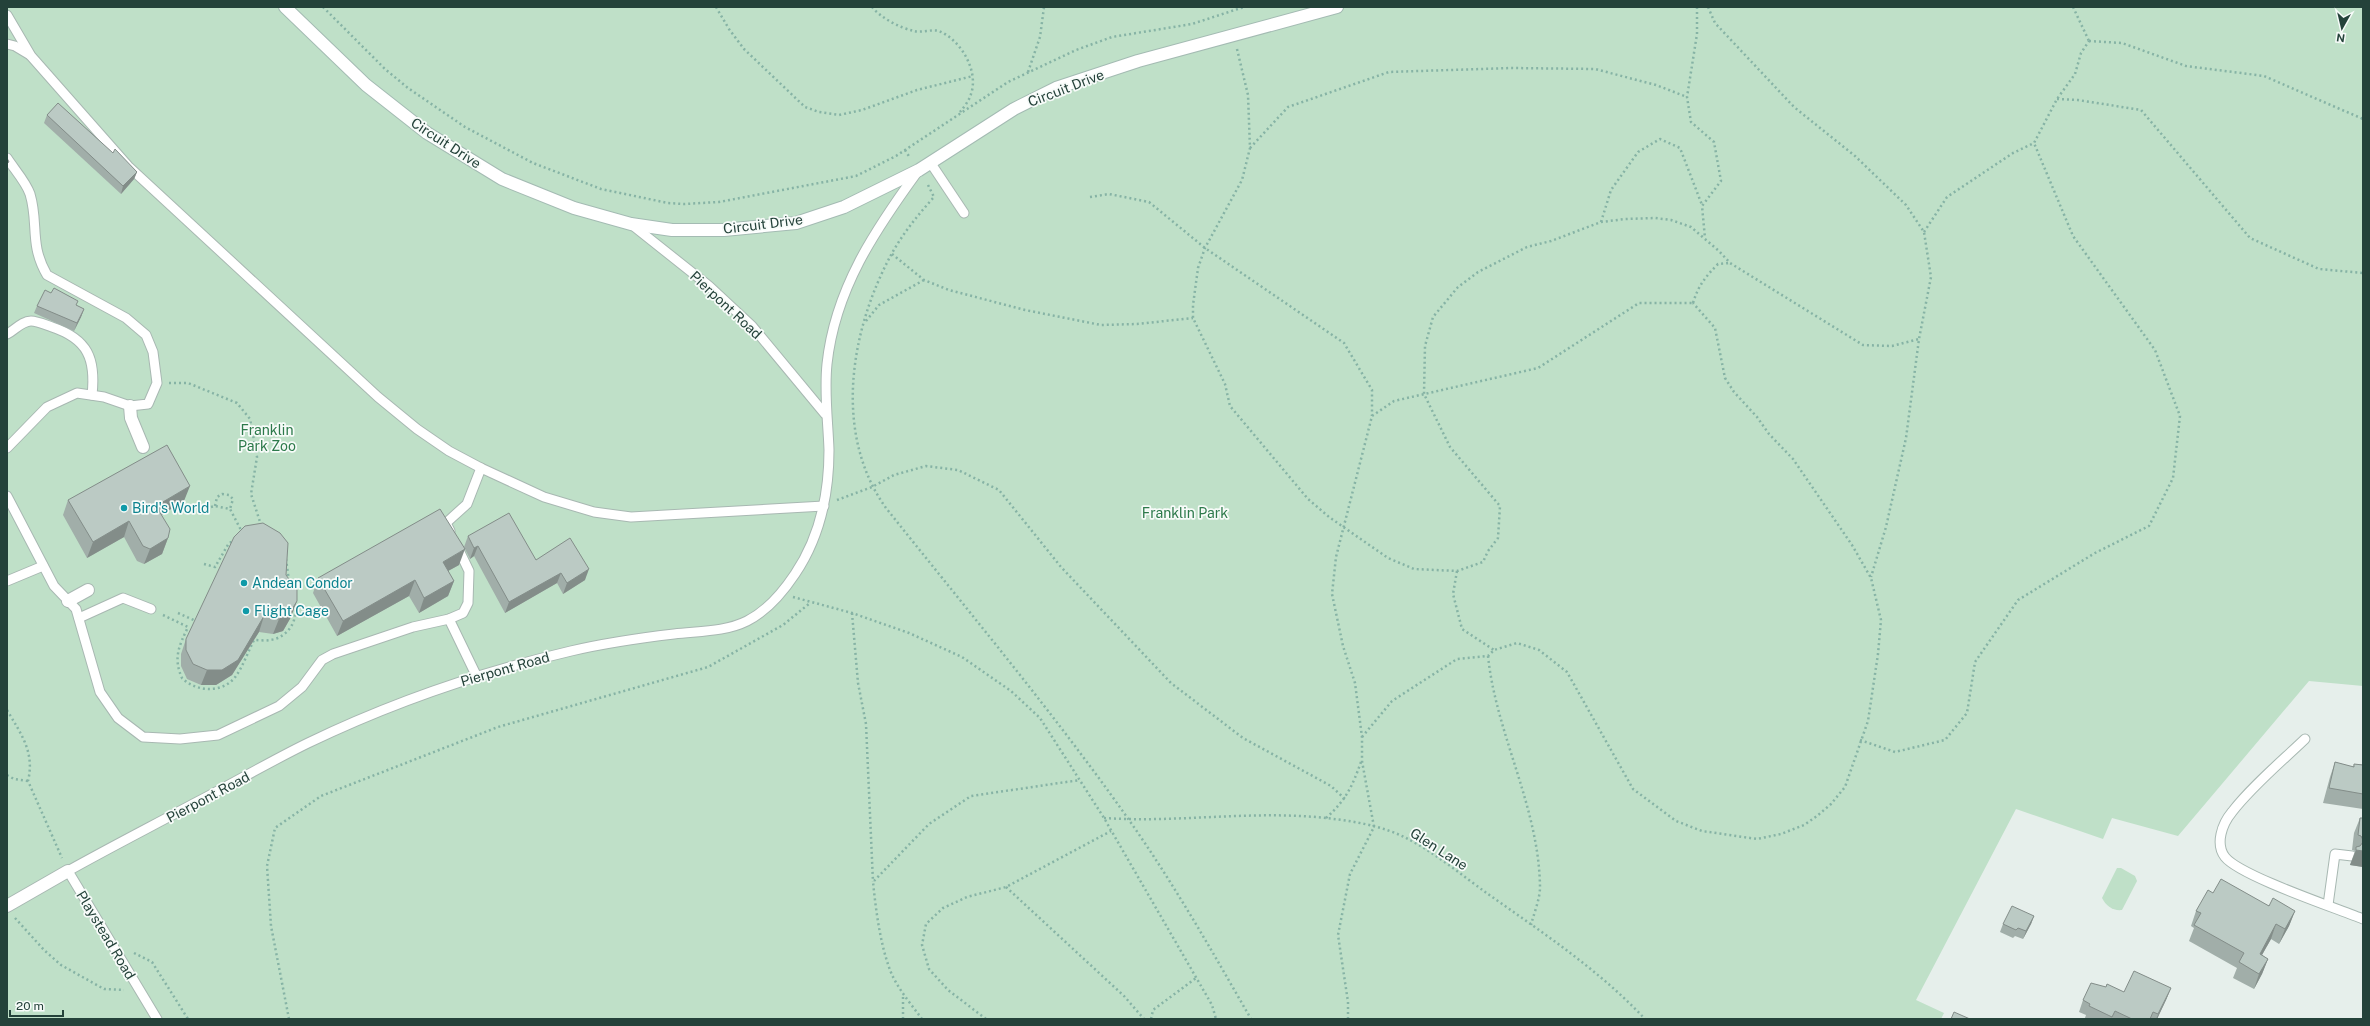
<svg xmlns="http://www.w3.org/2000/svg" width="2370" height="1026" viewBox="0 0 2370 1026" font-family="'Public Sans',sans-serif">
<rect width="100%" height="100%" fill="#e6efeb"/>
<g fill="#bfe0c8">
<polygon points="7,7 2363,7 2363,686 2309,681 2178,836 2112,818 2103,839 2016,809 1916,1000 1944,1013 1941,1019 7,1019"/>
<path d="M2117 868H2121L2135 876 2137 881 2122 910C2113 911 2106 906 2102 898Z"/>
</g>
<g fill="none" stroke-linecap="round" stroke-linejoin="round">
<g stroke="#a8b8b2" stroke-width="11">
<g id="lane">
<polyline points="7,15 31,56 128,166 378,397 417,429 449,451 481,468 544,497 594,512 631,517 824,506"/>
<polyline points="7,44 15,46 30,55"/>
<path d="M7 158C14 169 26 182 30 194 39 224 29 244 47 275L126 318 146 335 153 352 157 383 148 404 130 406 104 397 77 393 47 407 7 448"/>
<polyline points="930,162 964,213"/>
<polyline points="631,224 709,286 752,326 825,414"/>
<path d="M7 334C15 330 22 321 31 321 37 321 46 325 52 327 88 339 96 359 92 395"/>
<polyline points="7,496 54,586 76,609 100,692 118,718 143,737 180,739 218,735 279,706 302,687 322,660 333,654 413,627 449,619 463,613 468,603 469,571 457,546"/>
<polyline points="450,531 446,523 467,504 481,468"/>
<polyline points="7,581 43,566"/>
<polyline points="79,618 123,598 151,609"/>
<polyline points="449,619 477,677"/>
<path d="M2305 739C2281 762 2252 786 2232 812 2222 824 2215 844 2225 857 2240 876 2336 908 2363 919"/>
<polyline points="2328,905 2335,854 2352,856"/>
<path d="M157 1019 68 871C109 848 152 826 193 804 232 784 269 762 308 743 391 703 481 672 571 651 605 643 640 638 674 634 699 631 725 632 747 621 767 611 783 592 795 574 820 537 829 494 829 450 828 421 824 393 827 364 835 289 875 230 918 171"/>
</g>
</g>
<g stroke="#a8b8b2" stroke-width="14">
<g id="street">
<polyline points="130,406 131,418 143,447"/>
<polyline points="68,601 88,590"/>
<polyline points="7,906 68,871"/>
</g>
</g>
<g stroke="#a4bbb3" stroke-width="14">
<polyline id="secondary" points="285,7 366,85 427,133 502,179 574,208 631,224 672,230 724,230 796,223 844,207 919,170 1014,109 1056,88 1138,61 1337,7"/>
</g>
<g stroke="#86b3a5" stroke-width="2.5" stroke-dasharray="2 3" stroke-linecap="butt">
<polyline points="323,7 385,69 408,88 465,127 533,163 601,189 668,203 684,204 719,202 856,176 896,156 1008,82 1076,50 1112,37 1192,24 1244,7"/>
<polyline points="716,7 729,29 744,49 805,107 819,112 839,115 862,110 917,90 973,76"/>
<path d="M872 7C881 18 900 28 914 31 922 33 931 29 939 31 961 40 979 71 971 94 969 101 964 107 960 112"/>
<polyline points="1697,7 1697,34 1687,97 1691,122 1714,142 1721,181 1702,206 1705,238"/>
<polyline points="1708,7 1715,23 1794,107 1855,156 1906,205 1924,232 1931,277 1919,339 1906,438 1886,527 1871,577"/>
<polyline points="2073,7 2089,41"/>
<polyline points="2089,41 2122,43 2186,66 2264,76 2363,119"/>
<polyline points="1237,49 1248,95 1250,148 1242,180 1205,248 1198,268 1193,305 1193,318 1225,384 1230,406 1308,499 1329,517 1388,558 1414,569 1457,571 1483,562 1488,551 1498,538 1500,506 1450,447 1424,394 1425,346 1433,317 1458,287 1478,272 1527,247 1551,241 1601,222 1625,219 1655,218 1671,220 1691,227 1719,251 1730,263 1863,345 1892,346 1919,339"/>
<polyline points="1028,72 1040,37 1044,7"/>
<polyline points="2057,99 2078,100 2141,110 2250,238 2319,269 2363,273"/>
<polyline points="1250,148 1288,107 1389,72 1511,68 1595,69 1656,85 1687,97"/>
<polyline points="905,150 910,158"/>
<path d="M928 185 934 197C918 215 903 233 891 255 850 331 833 434 886 508 968 611 1053 712 1129 820 1174 884 1212 951 1251 1019"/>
<polyline points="1090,197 1109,194 1149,202 1205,248 1344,343 1372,390 1372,416"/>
<polyline points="1601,222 1611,190 1638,152 1660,139 1680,148 1702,205"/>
<polyline points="1924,232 1947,197 2013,153 2034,143 2057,99 2075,74 2081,53 2089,41"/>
<polyline points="892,254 924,280 949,290 1025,310 1101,325 1137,324 1193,318"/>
<path d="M1693 303C1698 286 1706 276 1718 264L1730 263"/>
<polyline points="866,321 879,305 924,280"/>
<polyline points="169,383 188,383 237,403 250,419 257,457 251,494 261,525"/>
<polyline points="837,500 872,487 894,475 926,466 958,470 999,490 1061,567 1171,683 1243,738 1331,786 1345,799"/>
<polyline points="215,506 217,497 222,494 229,495 233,499 230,509"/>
<polyline points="286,559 289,581"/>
<polyline points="204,564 215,567 229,543 234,541"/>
<polyline points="1457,571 1453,594 1462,629 1494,650"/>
<polyline points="793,597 852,613 909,633 962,657 1011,691 1040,718 1104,818 1212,1005 1216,1019"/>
<polyline points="852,613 858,683 866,724 873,882"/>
<path d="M163 615 188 627C179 646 173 658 182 678 196 692 223 694 236 676 243 666 248 652 254 640 259 640 265 641 270 640 287 638 299 621 294 605"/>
<path d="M1488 656C1496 734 1539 807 1540 887 1540 899 1534 913 1531 925"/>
<path d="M7 710C21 734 35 752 28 781L62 858"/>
<polyline points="1362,737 1392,701 1457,659 1488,656 1494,650 1517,643 1539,650 1567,672 1633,789 1676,821 1702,831 1757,839 1781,834 1804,825 1817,816 1831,804 1845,787 1868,721 1878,654 1881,620 1871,578 1852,545 1793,459 1769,434 1757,417 1734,392 1725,378 1715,328 1693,303"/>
<polyline points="1860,740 1895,752 1945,740 1967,713 1975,662 2018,600 2095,553 2149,526 2173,478 2180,416 2155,350 2073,236 2034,143"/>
<polyline points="7,775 14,779 28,781"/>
<path d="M1104 818C1178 823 1252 810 1326 818 1353 821 1384 826 1408 839 1434 852 1464 877 1488 894 1543 933 1599 970 1645 1019"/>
<path d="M1326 818C1346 800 1352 787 1361 762"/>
<polyline points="1006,887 1124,996 1144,1019"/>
<polyline points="15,918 44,950 61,965 104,989 124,990"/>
<polyline points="134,953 152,962 188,1019"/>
<polyline points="289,1019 271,926 267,866 275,828 321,796 498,727 708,667 783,625 810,603"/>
<polyline points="903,1019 903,994"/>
<path d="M922 1019C911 1004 897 988 890 970 880 943 876 911 873 882L929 824 971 796 1080 780"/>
<polyline points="986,1019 948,990 929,969 922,945 926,924 943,908 967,897 1006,887 1111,831"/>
<polyline points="1151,1019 1153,1010 1196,978"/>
<polyline points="1348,1019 1348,1002 1338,935 1350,874 1374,827 1362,761 1362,737 1355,683 1343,646 1332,594 1336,557 1372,416 1394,401 1538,368 1639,303 1693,303"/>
</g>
<use href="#lane" stroke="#fff" stroke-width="9"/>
<use href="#street" stroke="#fff" stroke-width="12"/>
<use href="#secondary" stroke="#fff" stroke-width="12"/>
<g stroke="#86b3a5" stroke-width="2.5" stroke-dasharray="2 3" stroke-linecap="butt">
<polyline points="211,507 215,506 230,509 242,532"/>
<polyline points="178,613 198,622"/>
</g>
</g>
<g fill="#a1aea9">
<polygon points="47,115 113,153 137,172 134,179 121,194 44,123"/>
<polygon points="51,293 84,309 81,317 74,331 34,313 37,306"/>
<polygon points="68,500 184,501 162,515 168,538 162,554 144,564 137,561 124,537 87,558 63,515"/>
<polygon points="468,536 536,560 585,580 563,594 557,583 505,613 474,556 470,559 464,547"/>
<polygon points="459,565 448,571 454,581 448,596 419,613 409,596 337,636 313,593 318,578"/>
<polygon points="286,575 291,617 283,631 273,634 259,632 232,675 216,685 201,685 187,679 181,666 181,654 186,639"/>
<polygon points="2335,762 2353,767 2354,764 2363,765 2363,809 2323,803 2330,777"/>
<polygon points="2360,818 2363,818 2363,867 2350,865 2351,862 2355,851 2352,850 2354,833"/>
<polygon points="2213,893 2295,911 2289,926 2279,944 2271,939 2262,955 2268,959 2262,974 2254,989 2233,978 2237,968 2189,941 2194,928 2191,926 2196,911"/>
<polygon points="2034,916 2031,924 2023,939 2015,936 2013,938 2000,932 2003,924"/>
<polygon points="2171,988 2166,1000 2157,1019 2087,1019 2085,1018 2086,1015 2079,1012 2083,1000 2124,992"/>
</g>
<g fill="#838d89">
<polygon points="137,172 134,179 121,194 123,186"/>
<polygon points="84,309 81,317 74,331 77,323"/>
<polygon points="190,486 184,501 151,521 156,506"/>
<polygon points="129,521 124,537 87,558 93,542"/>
<polygon points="168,538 162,554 144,564 150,549"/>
<polygon points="478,546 474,556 470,559 474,548"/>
<polygon points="465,549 459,565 437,577 443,562"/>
<polygon points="589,569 585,580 563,594 567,583"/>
<polygon points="561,573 557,583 505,613 509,602"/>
<polygon points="415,580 409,596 337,636 343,621"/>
<polygon points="454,581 448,596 419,613 424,598"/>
<polygon points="297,601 291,617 283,631 273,634 279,619"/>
<polygon points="264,616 259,632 232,675 216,685 201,685 207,670"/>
<polygon points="2356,850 2363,851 2363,867 2350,865"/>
<polygon points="2295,911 2289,926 2279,944 2285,929"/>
<polygon points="2034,916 2031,924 2023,939 2026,931"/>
<polygon points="2276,924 2271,939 2254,969 2260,954"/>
<polygon points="2268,959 2262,974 2254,989 2259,974"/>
<polygon points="2171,988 2166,1000 2157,1019 2156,1019"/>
</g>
<g fill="#bbcac4" stroke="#838d89">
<polygon points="58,103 113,153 115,149 137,172 123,186 47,115"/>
<polygon points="7,158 9,162 7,163"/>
<polygon points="54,288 78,301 76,305 84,309 77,323 37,306 45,290 51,293"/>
<polygon points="167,445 190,486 156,506 170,529 168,538 150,549 143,546 129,521 93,542 68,500"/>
<polygon points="440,509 465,549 443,562 454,581 424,598 415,580 343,621 318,578"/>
<polygon points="509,513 536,560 570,538 589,569 567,583 561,573 509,602 478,546 474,548 468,536"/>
<polygon points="263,523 280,533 288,543 286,575 297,590 297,601 288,616 279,619 264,616 238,660 222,670 207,670 193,664 186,650 186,639 234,537 245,526"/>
<polygon points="2335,762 2354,767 2354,764 2363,765 2363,794 2329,788"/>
<polygon points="2360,818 2363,818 2363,840 2361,836 2358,835"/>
<polygon points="2363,842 2363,851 2356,850 2356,847 2360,846"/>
<polygon points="2221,879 2269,906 2273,898 2295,911 2285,929 2276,924 2260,954 2268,959 2259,974 2239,962 2244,953 2194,925 2201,913 2196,911 2208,890 2213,893"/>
<polygon points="2012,906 2034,916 2026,931 2018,928 2016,930 2003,924"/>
<polygon points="2134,971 2171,988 2158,1014 2153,1012 2150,1019 2132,1019 2115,1011 2112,1017 2089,1006 2090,1004 2083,1000 2091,983 2106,987 2107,984 2124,992"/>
<polygon points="1954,1012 1970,1019 1951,1019"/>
</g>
<g fill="#0f9aa8" stroke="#f7fbf9" stroke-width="1.5">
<circle cx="124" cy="508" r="4"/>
<circle cx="244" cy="583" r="4"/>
<circle cx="246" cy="611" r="4"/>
</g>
<g text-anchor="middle" stroke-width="3.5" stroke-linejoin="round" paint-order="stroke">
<g font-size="14" fill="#24423a" stroke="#f7fbf9">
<text transform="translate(1066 88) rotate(-21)" y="5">Circuit Drive</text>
<text transform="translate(446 143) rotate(33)" y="5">Circuit Drive</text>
<text transform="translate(763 224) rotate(-7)" y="5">Circuit Drive</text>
<text transform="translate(726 305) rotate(43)" y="5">Pierpont Road</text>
<text transform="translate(505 669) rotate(-16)" y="5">Pierpont Road</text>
<text transform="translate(208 797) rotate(-28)" y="5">Pierpont Road</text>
<text transform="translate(1439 849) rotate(33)" y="5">Glen Lane</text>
<text transform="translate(106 935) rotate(59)" y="5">Playstead Road</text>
</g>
<g font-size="14" fill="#2d7a4b" stroke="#f7fbf9">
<text x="267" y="435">Franklin<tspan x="267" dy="16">Park Zoo</tspan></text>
<text x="1185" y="518">Franklin Park</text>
</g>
<g font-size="14" fill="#0d838f" stroke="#f7fbf9" text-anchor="start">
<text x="132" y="513">Bird's World</text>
<text x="252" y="588">Andean Condor</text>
<text x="254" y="616">Flight Cage</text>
</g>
</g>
<rect width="2370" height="1026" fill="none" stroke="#24423a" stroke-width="16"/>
<g transform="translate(2342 28) rotate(188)" stroke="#f7fbf9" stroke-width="3" paint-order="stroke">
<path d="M0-3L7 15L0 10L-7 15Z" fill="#24423a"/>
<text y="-6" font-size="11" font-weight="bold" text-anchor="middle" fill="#24423a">N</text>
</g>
<path d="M10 1010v6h53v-6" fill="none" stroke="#24423a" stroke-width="2"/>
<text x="16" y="1010" font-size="12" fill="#24423a" stroke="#f7fbf9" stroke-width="3" paint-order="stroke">20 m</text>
</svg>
